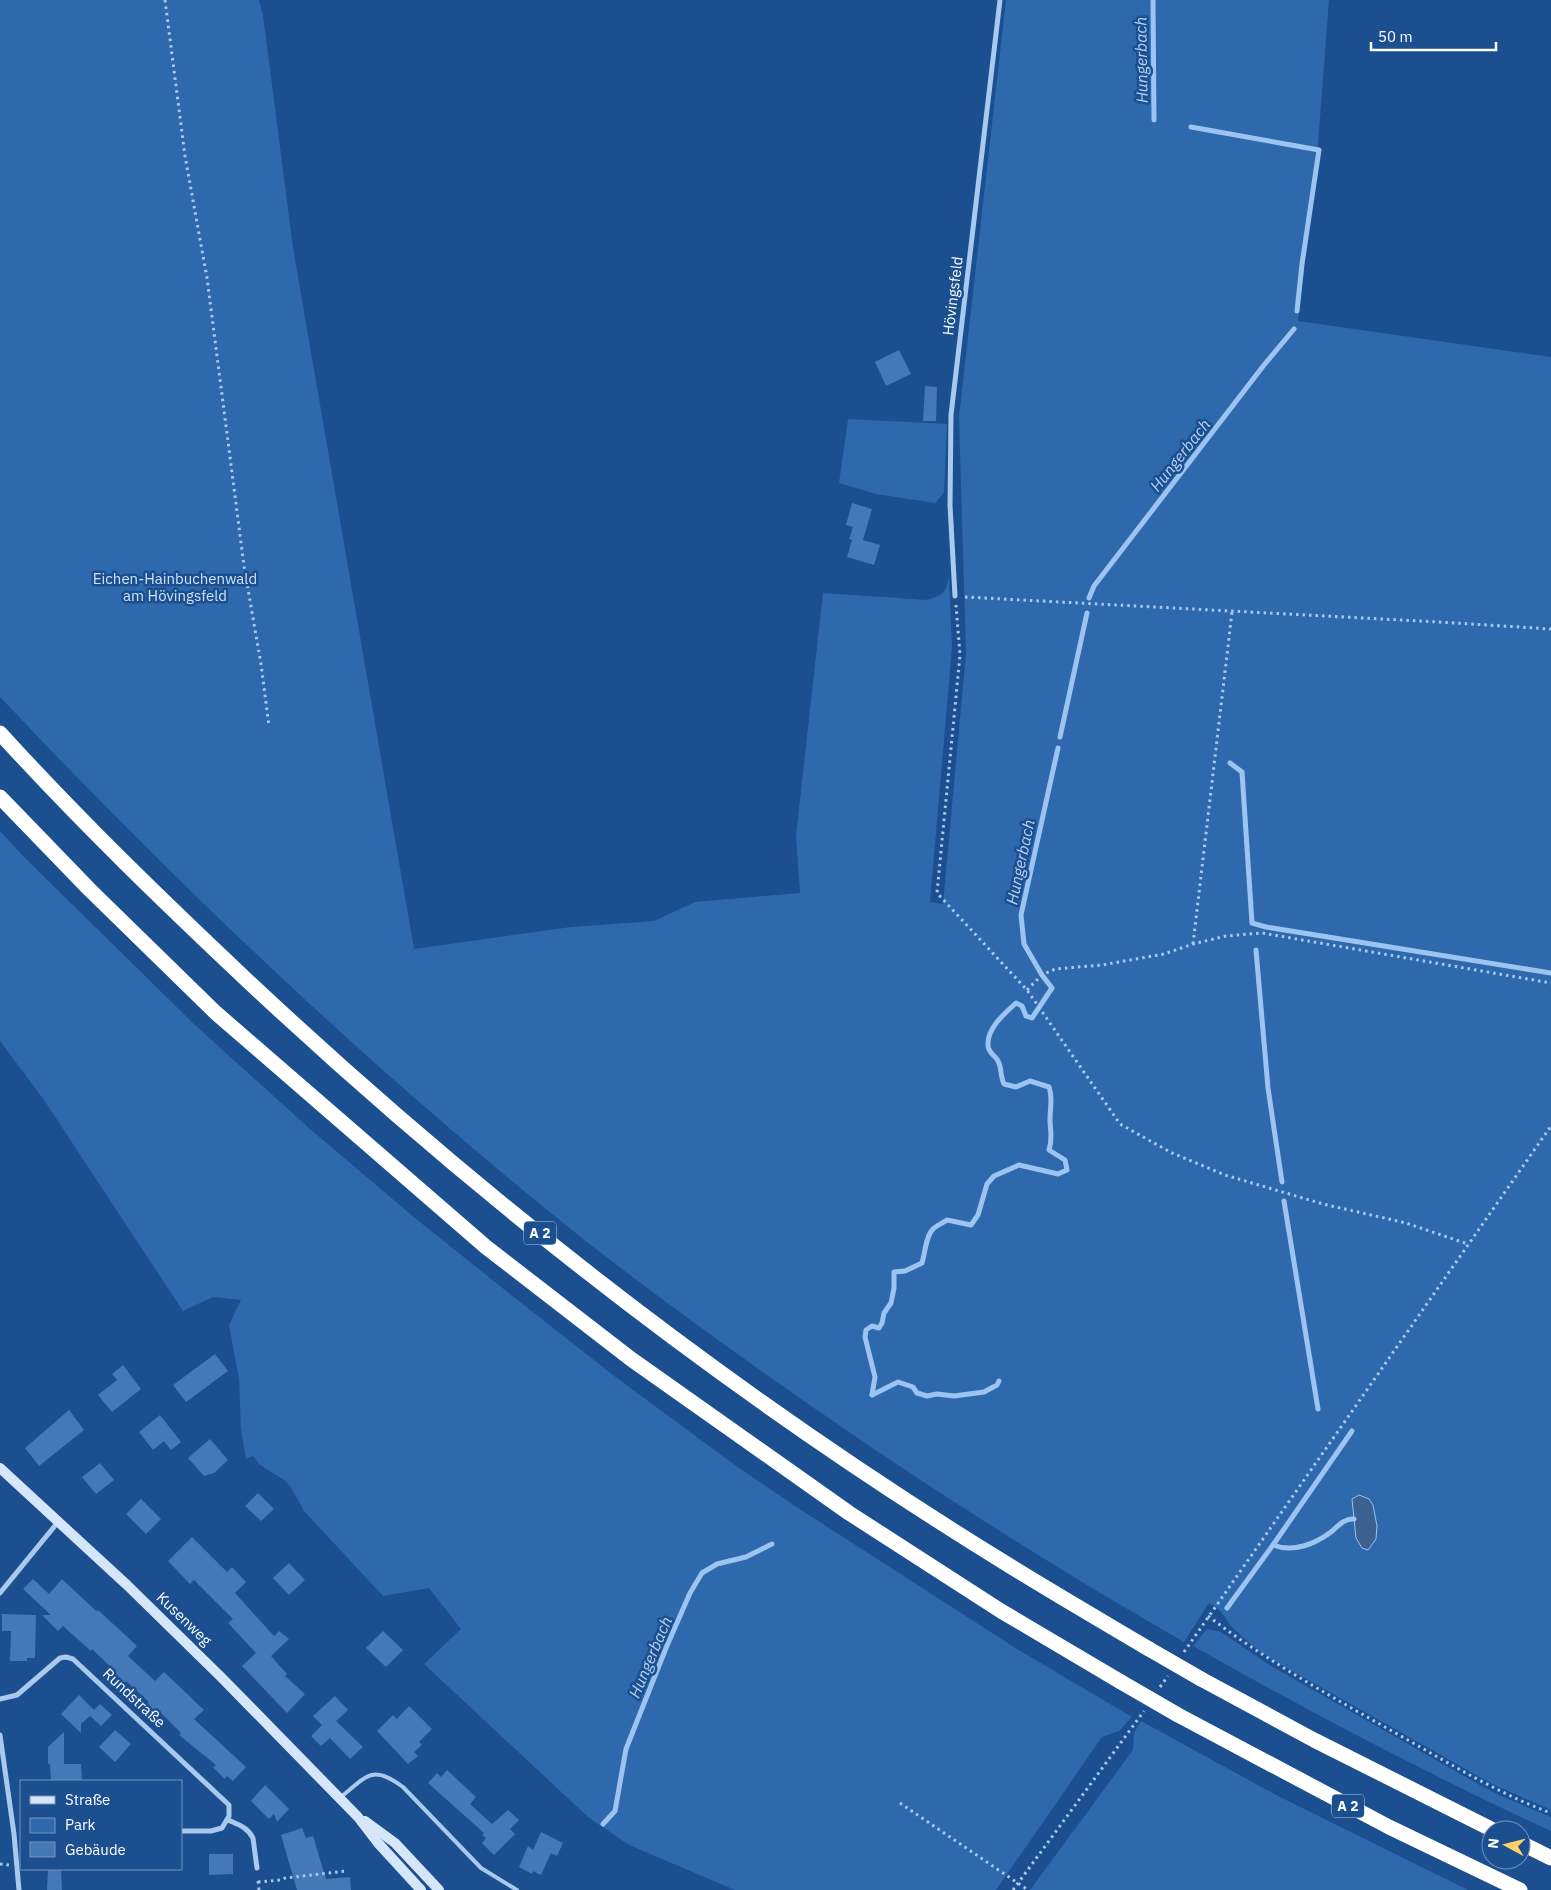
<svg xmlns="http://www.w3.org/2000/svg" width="1551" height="1890" viewBox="0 0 1551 1890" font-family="'IBM Plex Sans',sans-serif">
<rect width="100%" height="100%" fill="#1b4f8f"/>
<g fill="#2e69ad">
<path d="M0 0H259L263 15 293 248 414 949 571 927 654 921 695 902 800 893 796 836 823 593 927 600C943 595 946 593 949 576L952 648 930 902 943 904 966 653 959 417 1006 0H1329L1317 157 1298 321 1551 357V1810L1492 1784 1271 1659C1257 1649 1245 1640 1233 1628 1223 1617 1224 1611 1209 1603L1184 1642C1035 1557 892 1464 753 1365 683 1315 613 1264 546 1209 352 1051 172 879 0 697Z"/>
<polygon points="848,419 947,424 944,493 935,503 876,494 839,483"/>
<polygon points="0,831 24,857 195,1025 310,1129 415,1218 515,1298 613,1375 732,1463 795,1506 1017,1649 1132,1717 1119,1731 1102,1737 996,1890 735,1890 629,1845 588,1817 424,1664 461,1629 429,1588 383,1596 304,1511 291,1487 284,1480 260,1465 253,1456 246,1459 241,1429 239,1379 229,1325 241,1300 213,1297 183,1311 44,1100 0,1041"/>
<path d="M1207 1629 1221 1632 1268 1664 1478 1784 1501 1796 1551 1817V1831C1429 1775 1310 1712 1193 1646Z"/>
<polygon points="1141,1721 1276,1795 1468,1890 1030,1890 1133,1750 1134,1733"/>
</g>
<polygon fill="#3c6290" stroke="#9cc4f0" points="1359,1495 1369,1499 1373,1505 1377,1526 1376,1539 1368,1550 1362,1548 1356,1538 1352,1499"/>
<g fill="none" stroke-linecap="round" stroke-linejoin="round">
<g stroke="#9cc4f0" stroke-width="5">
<polyline points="1153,0 1154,120"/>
<polyline points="1191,127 1319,150 1302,264 1297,311"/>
<polyline points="1089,598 1094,586 1264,365 1294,329"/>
<polyline points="1060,737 1087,613"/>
<polyline points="1230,763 1242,772 1252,923 1266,927 1551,973"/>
<polyline points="1256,950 1268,1088 1282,1182"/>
<polyline points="1284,1201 1318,1409"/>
<path d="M872 1395 875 1377 865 1337 866 1330 872 1326 879 1328 882 1323 884 1313 891 1303 894 1288V1272L905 1271 922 1263C925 1253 926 1236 933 1229 937 1225 943 1223 947 1220L971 1225 978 1215 987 1184 994 1176 1019 1165 1058 1174 1067 1170 1065 1160 1049 1150C1053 1137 1050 1131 1050 1119 1050 1107 1053 1098 1049 1087L1030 1081 1016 1087 1004 1084C1000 1076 1002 1068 998 1061 995 1055 988 1053 988 1045 987 1028 1005 1013 1016 1003L1022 1006 1026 1016 1032 1018 1052 988 1042 975 1024 944 1021 915 1058 748"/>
<polyline points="872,1395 898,1382 913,1387 917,1393 927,1396 937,1394 954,1396 984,1392 997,1385 999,1381"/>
<path d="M1273 1545C1293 1553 1315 1544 1331 1532 1338 1526 1345 1518 1354 1519"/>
<polyline points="1227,1608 1273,1545 1352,1431"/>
<polyline points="603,1824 615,1811 626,1749 666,1648 690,1593 702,1573 717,1564 746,1557 772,1544"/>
</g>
</g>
<g fill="#4478b7">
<polygon points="899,350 911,374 886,386 875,362"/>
<polygon points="925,386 937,387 936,421 923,421"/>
<polygon points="852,503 872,509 863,540 880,545 874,565 847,557 852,540 849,539 853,527 846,525"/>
<polygon points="215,1354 228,1371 186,1402 173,1385"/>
<polygon points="123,1365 141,1389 112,1412 98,1395 117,1380 112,1374"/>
<polygon points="69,1410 84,1430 39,1466 25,1448"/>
<polygon points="160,1415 181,1442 171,1450 164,1441 153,1450 139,1432"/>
<polygon points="210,1439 228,1460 214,1473 204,1476 188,1458"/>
<polygon points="100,1463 114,1480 96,1494 82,1477"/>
<polygon points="258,1493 274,1509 261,1521 245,1506"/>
<polygon points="141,1499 161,1519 146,1534 126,1514"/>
<polygon points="192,1537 227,1572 232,1567 246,1582 235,1593 274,1636 279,1631 289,1639 271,1656 287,1674 285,1676 305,1694 287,1713 242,1666 256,1653 228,1623 233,1619 194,1580 190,1584 168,1561"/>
<polygon points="289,1563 305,1580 289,1595 273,1578"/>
<polygon points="33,1579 49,1594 62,1579 96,1611 98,1610 137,1646 128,1656 155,1681 164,1672 204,1710 194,1719 246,1767 233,1781 227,1776 225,1779 213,1767 216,1765 179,1735 181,1733 161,1713 159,1715 147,1704 149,1702 126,1681 124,1684 113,1673 115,1671 92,1649 91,1651 63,1626 58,1631 42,1615 51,1615 23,1589"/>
<polygon points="2,1614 36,1615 35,1658 27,1658 27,1661 10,1661 11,1631 2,1631"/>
<polygon points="383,1631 403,1650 386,1667 366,1648"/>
<polygon points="79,1695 94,1710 100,1704 112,1715 101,1726 90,1716 81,1724 81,1733 61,1714"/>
<polygon points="335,1696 348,1710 336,1721 363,1747 350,1759 330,1738 321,1746 311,1736 322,1725 313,1716"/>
<polygon points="409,1706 432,1729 419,1742 422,1745 414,1752 418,1756 408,1764 377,1731 393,1715 397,1719"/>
<polygon points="115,1730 131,1744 115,1762 99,1747"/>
<polygon points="64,1732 64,1764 81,1764 82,1781 51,1781 50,1764 48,1764 48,1747"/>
<polygon points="447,1770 476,1797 470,1804 492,1824 508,1810 519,1820 510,1829 515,1834 494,1855 482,1843 486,1838 482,1835 484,1833 428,1783 437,1773 441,1777"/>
<polygon points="265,1785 289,1809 277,1822 274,1814 269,1819 251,1801"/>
<polygon points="302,1828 306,1838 313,1836 326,1879 350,1877 351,1890 297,1890 281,1835"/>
<polygon points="541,1832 563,1843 557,1856 551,1853 541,1875 533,1871 532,1874 519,1867 528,1846 533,1850"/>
<polygon points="209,1854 233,1854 233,1874 209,1875"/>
<polygon points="48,1869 61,1869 62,1890 47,1890"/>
</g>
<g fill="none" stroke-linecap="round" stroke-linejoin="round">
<g stroke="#a9c9ee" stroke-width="3" stroke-dasharray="2.5 4" stroke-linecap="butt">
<polyline points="165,0 185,156 207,278 244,566 261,664 269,726"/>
<polyline points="965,597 1439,622 1551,629"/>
<polyline points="956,605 960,655 937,893 1027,990 1120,1124 1172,1153 1225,1175 1323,1204 1406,1223 1468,1244"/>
<polyline points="1193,944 1232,612"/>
<polyline points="1027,990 1042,975 1055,969 1102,965 1164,954 1193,944 1226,936 1262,933 1551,983"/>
<path d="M1208 1616C1268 1662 1334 1698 1399 1735 1449 1763 1497 1793 1551 1813"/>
<polyline points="1184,1652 1551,1126"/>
<polyline points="1160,1687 1168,1676"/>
<polyline points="900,1803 1028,1890"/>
<polyline points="0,1864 9,1865"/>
<polyline points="258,1881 259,1890"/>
<polyline points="258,1882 281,1880 285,1878 347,1871"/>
<polyline points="1013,1890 1144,1711"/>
</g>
<path stroke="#a9c9ee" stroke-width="4" d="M341 1797C367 1776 372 1764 403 1787L481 1868 517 1890"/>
<g stroke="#a9c9ee" stroke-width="5">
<polyline points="955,596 950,505 951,415 1000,0"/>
<polyline points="0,1593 58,1522"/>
<polyline points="0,1699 17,1695 60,1658 66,1657 73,1659 229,1805 229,1816 222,1828 211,1831 181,1831"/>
<polyline points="0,1735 14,1834 19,1890"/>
<path d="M228 1820C239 1825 247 1827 253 1838L257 1868"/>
</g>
<g stroke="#d6e6fa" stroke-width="10">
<polyline points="0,1468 127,1585 221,1677 358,1817 378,1843 421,1890"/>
<polyline points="365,1821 395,1843 439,1890"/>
</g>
<g stroke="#fff" stroke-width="15">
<path d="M0 733C80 821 165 903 251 984 481 1199 734 1396 1002 1561 1050 1591 1100 1620 1149 1649"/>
<polyline points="0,797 89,889 216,1013 486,1247 631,1359 849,1513 1001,1611 1121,1682"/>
<polyline points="1201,1679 1314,1740 1493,1830"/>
<polyline points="1178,1715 1389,1827 1520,1890"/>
<polyline points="1521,1843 1551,1858"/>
</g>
<g stroke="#fff" stroke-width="15">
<polyline points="1149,1649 1201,1679"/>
<polyline points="1121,1682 1178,1715"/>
</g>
</g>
<g text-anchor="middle" stroke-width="5" stroke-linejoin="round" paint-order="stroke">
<g fill="#1b4f8f" stroke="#bbcadd" stroke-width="1">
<rect x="524" y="1221.5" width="32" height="23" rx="4"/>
<rect x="1332" y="1794.5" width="32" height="23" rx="4"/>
</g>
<g font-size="14" font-weight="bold" fill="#fff">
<text x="540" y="1238">A 2</text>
<text x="1348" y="1811">A 2</text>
</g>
<g font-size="15" fill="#fff" stroke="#1b4f8f">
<text transform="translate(953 296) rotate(-83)" y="5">Hövingsfeld</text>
<text transform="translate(184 1619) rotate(44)" y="5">Kusenweg</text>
<text transform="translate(134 1698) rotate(43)" y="5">Rundstraße</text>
</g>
<g font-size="15" fill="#cfe3fa" stroke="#1b4f8f">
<text x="175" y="584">Eichen-Hainbuchenwald<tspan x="175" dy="17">am Hövingsfeld</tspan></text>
</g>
<g font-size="16" font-style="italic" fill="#b5d3f5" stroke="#1b4f8f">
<text transform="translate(1141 60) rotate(-91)" y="6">Hungerbach</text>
<text transform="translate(1180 455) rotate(-52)" y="6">Hungerbach</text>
<text transform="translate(1020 862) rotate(-78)" y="6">Hungerbach</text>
<text transform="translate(650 1657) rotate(-67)" y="6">Hungerbach</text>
</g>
</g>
<rect x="20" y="1780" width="162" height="90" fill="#1b4f8f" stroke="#7695bc"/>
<rect x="30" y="1796" width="25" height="8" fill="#d6e6fa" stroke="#7695bc"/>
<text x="65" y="1805" font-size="15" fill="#ffffff">Straße</text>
<rect x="30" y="1818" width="25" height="15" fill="#2e69ad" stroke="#7695bc"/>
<text x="65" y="1830" font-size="15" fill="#ffffff">Park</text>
<rect x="30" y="1842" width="25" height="15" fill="#4478b7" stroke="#7695bc"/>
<text x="65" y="1855" font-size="15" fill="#ffffff">Gebäude</text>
<g transform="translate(1506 1845) rotate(277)"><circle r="24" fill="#1b4f8f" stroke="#7695bc"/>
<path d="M0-4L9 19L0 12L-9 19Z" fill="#ffd166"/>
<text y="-8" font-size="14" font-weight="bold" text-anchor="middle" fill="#ffffff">N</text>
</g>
<path d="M1371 42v8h125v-8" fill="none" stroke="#ffffff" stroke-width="2.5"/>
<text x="1378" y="42" font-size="15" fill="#ffffff" stroke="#1b4f8f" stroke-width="4" paint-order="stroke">50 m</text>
</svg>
